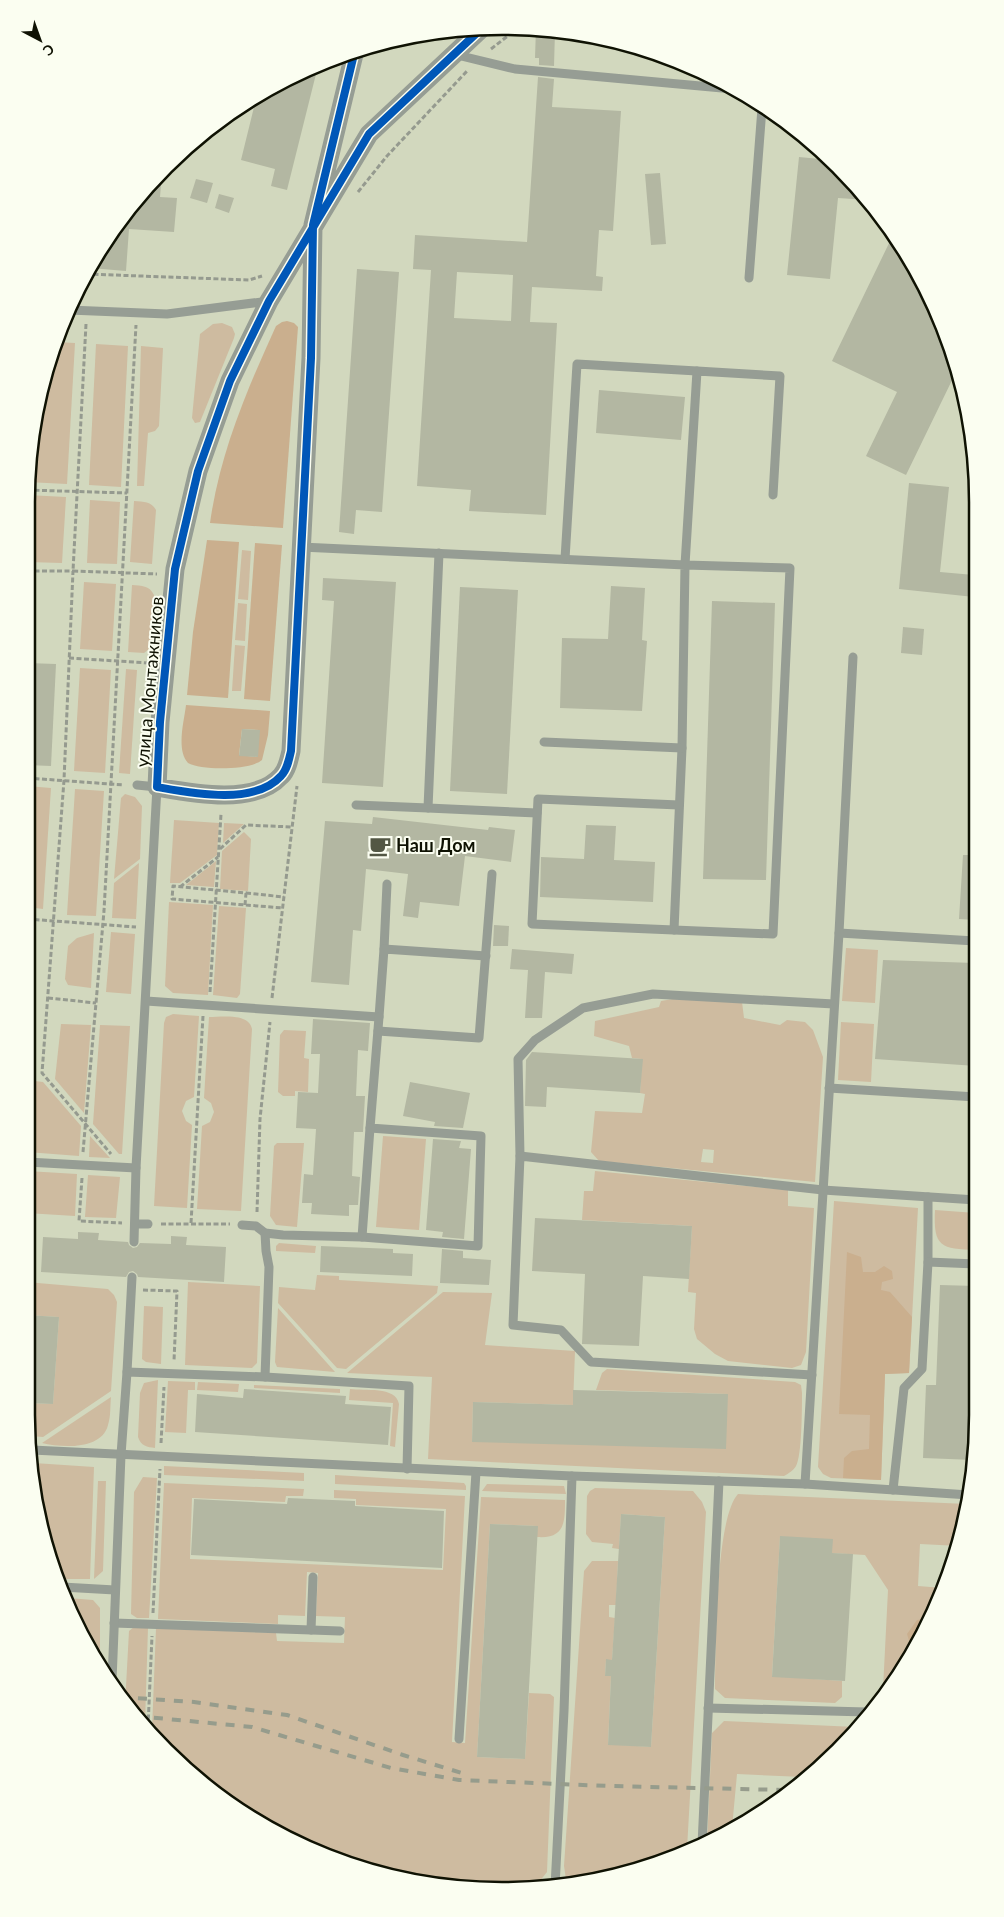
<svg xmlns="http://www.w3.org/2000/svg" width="1004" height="1917" viewBox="0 0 1004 1917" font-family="Lato,sans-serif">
<rect width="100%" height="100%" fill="#d2d8be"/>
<g fill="#cebba0" fill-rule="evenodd">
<polygon points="222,323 232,327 235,334 234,338 200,422 195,423 192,418 200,334 213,324"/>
<polygon points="56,342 75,343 67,484 27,482 27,471 42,379"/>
<polygon points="96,344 128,346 121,487 89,485"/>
<polygon points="141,346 163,348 159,426 155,431 148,433 144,486 137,486"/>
<polygon points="27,495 66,497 62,563 27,562"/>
<polygon points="90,500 120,502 117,564 87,563"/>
<path d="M134 501C144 502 151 501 156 510L152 564 130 562Z"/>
<polygon points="242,550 251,551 248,600 238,599"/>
<polygon points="84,582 116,584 112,651 80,649"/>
<path d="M132 585C142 586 149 585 154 595L151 645 149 649 144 653 128 652Z"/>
<polygon points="238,603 247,604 245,641 235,640"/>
<polygon points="235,645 245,646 241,691 232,691"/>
<polygon points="80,668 111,670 105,773 74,771"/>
<polygon points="126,669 137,670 130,774 119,773"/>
<polygon points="27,786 51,788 43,909 27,907"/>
<polygon points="75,789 104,791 96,916 67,915"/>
<polygon points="125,794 135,797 142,806 140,859 114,879 121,798"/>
<polygon points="174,820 219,823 217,855 180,883 170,883"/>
<polygon points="224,823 244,824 223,843"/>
<polygon points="244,832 251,839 248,891 220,889 222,851"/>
<polygon points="216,861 214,887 186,885"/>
<polygon points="139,863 136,919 112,918 114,883"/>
<polygon points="169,902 213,905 208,995 173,993 165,986"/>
<polygon points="219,906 246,908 240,994 237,998 213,995"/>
<polygon points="111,932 135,934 131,994 106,992"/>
<polygon points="94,933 91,988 68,985 65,979 68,946 77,938"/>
<polygon points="846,948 878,950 875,1003 842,1001"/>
<path d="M673 999 742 1002 744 1018 780 1025 787 1020 805 1022 813 1030 823 1057 815 1182 599 1161 591 1152 595 1111 642 1113 645 1094 640 1093 642 1059 632 1058 629 1046 594 1036 595 1021 659 1007 661 1001ZM703 1149 714 1150 713 1163 701 1162Z"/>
<polygon points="173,1014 199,1016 194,1097 186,1101 182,1111 186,1121 192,1125 187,1208 154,1206 164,1023 166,1017"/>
<path d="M209 1017C222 1017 249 1013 252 1029L241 1211 197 1209 202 1126 210 1122 214 1112 211 1103 204 1098Z"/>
<polygon points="841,1022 874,1024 871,1082 838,1080"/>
<polygon points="61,1024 91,1025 84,1113 55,1079"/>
<polygon points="100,1025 130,1026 122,1154 119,1154 93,1124"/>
<polygon points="284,1030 306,1031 304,1058 309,1059 308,1092 295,1091 295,1096 283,1096 278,1092 280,1035"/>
<polygon points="27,1080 43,1082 81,1126 79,1156 27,1152"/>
<polygon points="90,1136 110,1158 89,1157"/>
<polygon points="383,1136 426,1139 419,1230 376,1227"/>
<polygon points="277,1143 304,1143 297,1227 276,1225 270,1216 274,1146"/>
<polygon points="27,1171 77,1174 75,1216 26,1213"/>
<polygon points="595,1171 788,1190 788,1206 814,1208 806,1352 801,1365 792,1368 728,1361 715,1354 697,1339 694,1329 696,1293 688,1292 692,1226 582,1220 584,1191 593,1191"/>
<polygon points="88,1175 120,1177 116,1218 85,1217"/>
<polygon points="834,1201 918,1208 909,1373 885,1374 881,1480 831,1478 823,1474 818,1467"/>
<path d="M935 1210 976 1213V1250C941 1249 933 1247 935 1210Z"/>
<polygon points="279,1243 316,1246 315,1253 276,1251 276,1246"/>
<polygon points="317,1275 339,1276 339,1280 438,1286 437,1293 346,1369 337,1368 278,1303 279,1287 315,1290"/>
<polygon points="26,1282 108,1289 114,1295 117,1302 111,1391 43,1437 30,1436 26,1403 53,1404 59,1317 26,1315"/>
<polygon points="188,1282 260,1286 257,1363 252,1368 185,1365"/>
<path d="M443 1292 492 1293 485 1345 575 1351 573 1405 473 1402 472 1442 728 1394 596 1390 602 1373 607 1369 795 1382 801 1385 802 1393C802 1407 802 1456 796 1466 793 1471 789 1473 784 1476L428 1459 432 1377 347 1373Z"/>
<polygon points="144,1306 163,1307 161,1364 146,1362 142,1359"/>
<polygon points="278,1308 335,1372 277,1367 275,1362"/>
<path d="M158 1380 155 1448C147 1447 141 1446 138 1437L140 1393 144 1383Z"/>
<polygon points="168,1381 195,1382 195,1390 188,1390 186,1433 165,1432"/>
<polygon points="198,1382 239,1384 238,1392 197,1390"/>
<polygon points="254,1385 340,1389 340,1393 254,1388"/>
<path d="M350 1389C364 1391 396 1386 399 1404L395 1447 390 1446 393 1403 349 1400Z"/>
<path d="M111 1397C110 1406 111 1416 108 1425 102 1450 62 1448 42 1443Z"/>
<polygon points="34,1463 94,1467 90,1579 57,1579 52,1568"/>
<polygon points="164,1466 304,1473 304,1481 164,1475"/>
<polygon points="335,1475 464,1483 466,1486 466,1490 335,1484"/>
<polygon points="143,1477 157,1478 149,1618 137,1618 131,1614 134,1492"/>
<polygon points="98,1481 106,1481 103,1571 94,1579"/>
<path d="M164 1483 304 1489 303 1496H286L285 1502 192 1498 190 1559 443 1570 446 1509 356 1505V1499L334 1498V1490L465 1496 452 1742 465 1743 481 1497 565 1500C565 1522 565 1539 537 1537V1526L490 1524 477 1757 525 1759 529 1693 550 1694 554 1697 547 1872 539 1882 527 1888 410 1880 379 1875 238 1811 152 1730 156 1628 276 1633 277 1641 344 1643 345 1617 316 1616 318 1573 307 1572 305 1616 278 1615V1624L158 1619Z"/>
<polygon points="487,1484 564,1486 566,1494 482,1491"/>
<polygon points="595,1488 693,1491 702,1502 706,1512 687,1849 567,1886 564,1866 584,1571 592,1561 618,1561 616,1605 609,1605 609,1617 615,1618 612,1660 606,1660 605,1676 611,1676 608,1744 651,1747 665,1517 621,1514 619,1549 612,1548 613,1544 592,1542 586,1534 587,1496 590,1491"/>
<path d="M738 1494 967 1504 959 1546 920 1544 918 1586 943 1588 929 1626 883 1689 888 1590 865 1555 832 1553 780 1537 772 1676 842 1681V1697L835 1703 725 1698 715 1689C716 1650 715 1519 738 1494Z"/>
<polygon points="68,1598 93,1600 100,1608 100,1658"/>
<polygon points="134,1627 148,1628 145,1723 125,1705 129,1631"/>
<polygon points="724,1721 856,1727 838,1752 803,1777 737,1774 732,1828 712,1842 707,1844 712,1733"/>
</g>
<g fill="#caaf8e" fill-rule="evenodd">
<path d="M287 321 294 323 298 327 283 528 210 523C220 452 247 390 276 326L282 322Z"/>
<polygon points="207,540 239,542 228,698 187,695 193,632"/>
<polygon points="255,543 282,545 270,701 244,699"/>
<path d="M186 705 270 711 268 735 262 760C251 770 202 771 188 763 176 750 184 722 186 705ZM242 729 259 730 257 757 239 755Z"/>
<polygon points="847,1252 861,1257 863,1272 875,1272 884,1266 892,1271 893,1279 882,1282 881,1290 890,1292 912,1317 909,1373 885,1374 881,1480 843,1478 844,1458 852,1451 869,1449 870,1415 839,1414"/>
<polygon points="931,1618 929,1626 912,1648 911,1647 907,1634 917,1620"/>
</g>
<g fill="#b3b7a2" fill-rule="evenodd">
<polygon points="536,28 555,31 554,66 539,65 539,58 535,58"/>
<polygon points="318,66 287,190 271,186 275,169 241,160 257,95 264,90"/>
<path d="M538 77 554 79 552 107 621 111 613 231 599 230 596 276 603 277 602 291 532 287 530 322 557 323 546 515 469 511 471 490 417 486 431 270 413 269 415 235 527 242ZM457 272 513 275 511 321 454 318Z"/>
<polygon points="799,157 830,160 868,200 838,198 830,279 787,275"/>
<polygon points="162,172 160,197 177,198 174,232 129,229 126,271 90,268 125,212"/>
<polygon points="660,173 666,244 651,245 645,174"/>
<polygon points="196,179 213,183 207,203 190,198"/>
<polygon points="219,194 234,198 229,213 215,208"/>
<polygon points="893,235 942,320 956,372 906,475 866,456 897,392 832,361"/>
<polygon points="357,269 399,272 382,512 356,510 354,534 339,532"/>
<polygon points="599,390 685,397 681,440 596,433"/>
<polygon points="909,483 949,487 940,572 974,575 974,597 899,589"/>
<polygon points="323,578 396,582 383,787 322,783 334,601 322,600"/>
<polygon points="611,586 645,588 642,640 647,641 642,711 560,708 562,638 608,639"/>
<polygon points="460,587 518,590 507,794 450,791"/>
<polygon points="712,601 775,603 766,880 703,879"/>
<polygon points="903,627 924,629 922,655 901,653"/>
<polygon points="27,663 56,664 51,766 27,765"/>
<polygon points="242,729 260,730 258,757 239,756"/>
<polygon points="373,817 488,830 489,827 515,830 511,862 465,856 459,906 420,902 418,918 403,916 408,874 366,869 361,931 353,930 349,985 311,982 325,821 372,824"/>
<polygon points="586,825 616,826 614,860 655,862 653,902 540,897 541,857 584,859"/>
<polygon points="963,855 975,855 975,920 959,919"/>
<polygon points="494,925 509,926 508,946 493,946"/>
<polygon points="512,949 574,954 572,974 545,972 542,1018 525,1018 528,970 510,969"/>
<polygon points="883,960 975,963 976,1066 875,1059"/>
<polygon points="313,1019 370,1023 368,1051 358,1050 356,1096 365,1096 363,1132 354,1132 352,1176 360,1177 358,1205 349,1205 349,1216 311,1214 312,1203 302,1203 304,1174 313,1175 316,1129 296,1128 298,1092 318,1093 320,1054 311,1054"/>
<polygon points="532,1052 643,1059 640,1093 547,1087 546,1107 525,1106 526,1060"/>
<polygon points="410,1082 470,1093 463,1128 434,1126 435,1122 403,1116"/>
<polygon points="433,1139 461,1141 459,1148 471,1149 464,1239 442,1237 443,1232 426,1230"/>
<polygon points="535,1218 692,1226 689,1279 643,1276 639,1346 582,1344 585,1274 532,1271"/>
<polygon points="78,1232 99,1233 98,1240 128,1242 129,1245 133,1248 137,1247 140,1243 171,1244 171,1236 187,1237 186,1245 226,1247 224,1282 138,1277 137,1274 133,1271 129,1272 126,1277 41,1272 43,1237 78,1239"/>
<polygon points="321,1246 393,1249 393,1253 413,1254 412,1276 320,1272"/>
<polygon points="442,1249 463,1251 463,1258 491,1260 489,1285 440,1283"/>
<polygon points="940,1285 976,1286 977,1446 974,1460 923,1458 926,1385 936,1385"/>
<polygon points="26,1315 59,1317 53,1404 26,1403"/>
<polygon points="244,1389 346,1396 345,1404 391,1407 388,1445 195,1432 197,1394 243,1398"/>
<polygon points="573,1390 728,1394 726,1449 472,1442 473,1402 573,1405"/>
<polygon points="288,1498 355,1501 355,1506 444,1511 442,1568 191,1555 194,1499 287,1504"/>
<polygon points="621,1514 665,1517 651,1747 608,1745 611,1676 605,1676 606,1659 612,1660"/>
<polygon points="490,1524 538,1526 525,1759 477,1757"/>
<polygon points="780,1536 833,1539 832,1553 853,1554 845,1681 772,1677"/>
</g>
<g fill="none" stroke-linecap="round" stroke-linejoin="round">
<g stroke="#959a8f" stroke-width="3" stroke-dasharray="5 2.5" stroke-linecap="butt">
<polyline points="491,49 518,28"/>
<polyline points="358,192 387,156 468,70"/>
<polyline points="86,274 249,280 262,276"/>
<polyline points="86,324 73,571 157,574"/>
<polyline points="27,490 127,493"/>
<polyline points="27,571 73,571 64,780 42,1073 111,1154"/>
<polyline points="69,658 149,663"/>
<polyline points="27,778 124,785"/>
<polyline points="220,849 246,825 292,827"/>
<polyline points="180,887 218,857"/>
<polyline points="246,893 284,897"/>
<polyline points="245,905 246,893 173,886 172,899 283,908"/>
<polyline points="27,919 136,927"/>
<polyline points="210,992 221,814"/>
<polyline points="48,998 96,1003"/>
<polyline points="272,998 297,786"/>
<polyline points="83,1152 104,911 136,325"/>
<polyline points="82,1178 79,1221 122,1223"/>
<polyline points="257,1212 260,1119 270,1022"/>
<polyline points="191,1223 203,1016"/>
<polyline points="161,1224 230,1224"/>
<polyline points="143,1290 177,1291 174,1361"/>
<polyline points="161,1443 164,1387"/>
<polyline points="153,1613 160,1469"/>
<polyline points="148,1727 152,1636"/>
</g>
<g stroke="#969d94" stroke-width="9">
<polyline points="453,54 515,69 733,89"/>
<polyline points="749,278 762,108"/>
<polyline points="69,310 167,314 269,301"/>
<polyline points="301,547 685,565 790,568 773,934 674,930 682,748 685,565 697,371 780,376 773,495"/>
<polyline points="439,553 428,808 537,813"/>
<polyline points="565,559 577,364 697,371"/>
<polyline points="544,742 682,748"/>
<polyline points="356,805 428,808"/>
<polyline points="674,930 532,924 538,799 679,805"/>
<polyline points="839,933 975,941"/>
<polyline points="384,949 387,884"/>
<polyline points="146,1001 379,1017 384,949 486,956"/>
<polyline points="378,1031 479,1038 492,874"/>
<polyline points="829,1088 976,1097"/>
<polyline points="520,1156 518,1059 535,1040 583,1008 653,994 834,1004"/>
<polyline points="27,1162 136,1168"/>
<polyline points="928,1197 928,1262 976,1264"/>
<polyline points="135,1224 148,1224"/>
<polyline points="242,1225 256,1226 265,1233 283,1235 362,1237 478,1246 481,1136 370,1128 379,1017"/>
<polyline points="362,1237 370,1128"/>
<polyline points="134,1242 136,1168 157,787 137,785"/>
<polyline points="127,1372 132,1277"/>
<polyline points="812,1375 591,1362 561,1330 513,1325 520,1156 823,1190 976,1200"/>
<polyline points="265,1377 269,1267 266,1251 265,1233"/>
<polyline points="32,1450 572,1476 564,1711 555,1887"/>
<polyline points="572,1476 805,1484 839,933 853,657"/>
<polyline points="805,1484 969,1495"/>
<polyline points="893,1490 904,1388 922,1369 928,1262"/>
<polyline points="62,1587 115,1590"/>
<polyline points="114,1623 340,1631"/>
<polyline points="311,1630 313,1577"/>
<polyline points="112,1681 121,1455 127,1372 265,1377 409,1386 407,1469"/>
<polyline points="708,1708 867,1712"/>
<polyline points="459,1739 476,1472"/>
<polyline points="702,1845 719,1481"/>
</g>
<path stroke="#969d94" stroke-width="19" d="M355 50 313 225 311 358 291 751C289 760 287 770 281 776 254 806 191 793 157 787L160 722 175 569 198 471 230 381 269 301 369 134 481 29"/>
<g stroke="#969c8c" stroke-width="4" stroke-dasharray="9 9" stroke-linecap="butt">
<polyline points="120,1697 194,1702 287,1715 403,1755 465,1774"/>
<polyline points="136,1716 252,1727 391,1768 459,1780 609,1786 784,1790"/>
</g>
<g stroke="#fbfef1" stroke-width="11">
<path id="cycleway" d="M355 50 313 225 311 358 291 751C289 760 287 770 281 776 254 806 191 793 157 787L160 722 175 569 198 471 230 381 269 301 369 134 481 29"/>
</g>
<use href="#cycleway" stroke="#0057b8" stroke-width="8"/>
</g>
<defs>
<g id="cafe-bare" transform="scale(1.725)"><path d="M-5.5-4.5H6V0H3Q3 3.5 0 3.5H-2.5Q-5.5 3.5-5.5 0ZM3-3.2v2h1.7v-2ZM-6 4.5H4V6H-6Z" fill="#535744" stroke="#fbfef1" stroke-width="2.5" paint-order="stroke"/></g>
</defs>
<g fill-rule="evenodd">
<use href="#cafe-bare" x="380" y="846"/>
</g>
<g text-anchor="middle" stroke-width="4" stroke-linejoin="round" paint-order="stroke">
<g font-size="18" fill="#0f1203" stroke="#fbfef1">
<text transform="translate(150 682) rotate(-85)" y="6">улица Монтажников</text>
</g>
<g font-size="18" font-weight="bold" fill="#0f1203" stroke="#fbfef1" text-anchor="start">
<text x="396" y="852">Наш Дом</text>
</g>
</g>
<path d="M0 0H1004V1917H0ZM502 35H502A467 467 0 0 1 969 502V1415A467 467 0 0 1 502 1882H502A467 467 0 0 1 35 1415V502A467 467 0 0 1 502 35Z" fill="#fbfef1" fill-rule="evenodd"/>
<path fill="none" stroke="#0f1203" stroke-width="2.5" d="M502 35H502A467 467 0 0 1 969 502V1415A467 467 0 0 1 502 1882H502A467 467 0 0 1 35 1415V502A467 467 0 0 1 502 35Z"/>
<g transform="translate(40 40) rotate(139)" stroke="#fbfef1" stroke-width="4" paint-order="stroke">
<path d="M0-4L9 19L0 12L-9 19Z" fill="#0f1203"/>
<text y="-8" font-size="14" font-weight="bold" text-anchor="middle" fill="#0f1203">С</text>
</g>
</svg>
